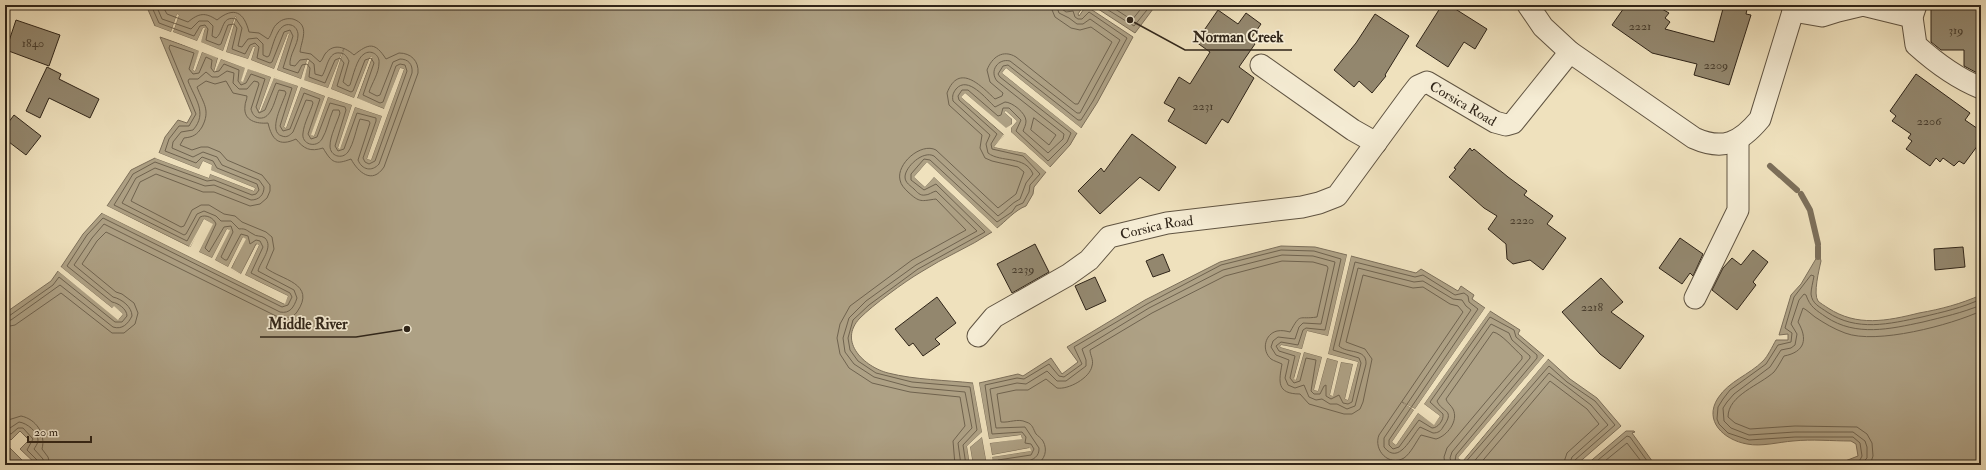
<svg xmlns="http://www.w3.org/2000/svg" width="1986" height="470" viewBox="0 0 1986 470" font-family="'IM FELL Double Pica',serif">
<rect width="100%" height="100%" fill="#efe1bd"/>
<filter id="stains"><feTurbulence type="fractalNoise" baseFrequency=".005" numOctaves="4"/><feColorMatrix values="0 0 0 0 .2 0 0 0 0 .09 0 0 0 0 .02 0 0 0 .5 -.17"/></filter>
<radialGradient id="worn" r=".72"><stop offset=".6" stop-color="#630" stop-opacity="0"/><stop offset="1" stop-color="#630" stop-opacity=".3"/></radialGradient>
<g fill="#aea185" stroke="#7c6f5a">
<path d="M146 5H1063L1068 8 1071 5H1084L1078 14 1079 16 1086 6 1133 37 1097 103 1081 128 1006 68 1002 73 1077 133 1070 145 1050 167 1011 132V128L1017 121 1006 111 1004 112 1012 119V124L1006 129 965 93 961 97 1004 135 994 147 1025 153 1046 172 1034 187 1033 194 1026 206C1015 210 1006 221 997 228L927 162 914 177 925 187 934 177 992 232C970 247 944 257 921 272 904 282 873 305 860 318 837 342 865 367 888 373 916 380 945 380 973 383L982 432 967 446 970 465H37L20 449 29 440 20 431 11 440 5 435V313L51 281 58 271 119 319 123 314 114 307 112 308 61 267 83 234 102 213 284 304 288 296 245 275 259 245 256 244 241 274 231 269 245 239 243 237 228 267 215 260 229 230 227 229 212 258 199 252 212 224 204 219 190 247 107 206 131 170 155 158 209 178 210 174 254 191 255 188 210 170 212 165 203 161 199 169 159 153 165 137 178 120 187 123 192 114 160 37 200 51 193 70 195 71 202 52 218 57 214 72 221 59 246 68 242 81H243L248 68 271 77 259 111 260 112 274 77 298 86 284 127 286 128 301 87 325 96 312 135 314 136 328 97 352 105 338 148H340L355 107 382 116 367 159 371 160 404 69 400 68 385 109 357 99 372 58 370 57 354 98 331 89 344 48 328 88 303 80 309 61 307 60 301 79 277 70 289 34 288 33 274 69 251 60 255 47H253L248 59 226 52 236 17H235L223 51 200 42 205 29 203 28 197 41 173 32 179 15 177 14 171 32 155 26Z"/>
<polygon points="1092,5 1156,5 1135,33"/>
<polygon points="1281,246 1315,247 1347,255 1328,336 1307,331 1302,349 1281,345 1280,347 1301,353 1294,378 1296,380 1304,352 1322,357 1314,390 1318,391 1327,358 1338,361 1330,395 1333,395 1341,362 1353,364 1345,399 1348,400 1358,362 1328,354 1351,256 1416,273 1421,269 1458,291 1461,286 1474,295 1472,299 1485,308 1415,409 1402,402 1414,410 1392,442 1396,445 1418,413 1434,424 1440,416 1424,404 1490,311 1520,330 1518,334 1544,356 1458,458 1463,461 1548,359 1570,379 1597,398 1621,426 1576,465 993,465 991,457 1030,451 1029,448 992,455 990,443 1022,438 1021,435 989,439 979,383 1018,374 1023,376 1051,358 1062,374 1078,362 1067,347 1145,300 1220,262"/>
<path d="M1817 257H1820L1821 261C1819 270 1813 294 1818 301 1820 303 1825 306 1828 308 1857 327 1887 321 1919 313 1942 309 1960 304 1981 295V465H1835L1858 456 1856 444 1851 441C1832 441 1812 439 1793 441 1779 442 1761 447 1747 444 1724 440 1703 421 1718 398 1729 381 1749 375 1763 361 1768 356 1772 347 1776 340H1788V334L1779 335 1791 295 1801 284Z"/>
<polygon points="1626,431 1634,431 1635,432 1632,433 1655,465 1586,465"/>
<polygon points="982,437 987,465 973,465 970,447"/>
<polygon points="5,443 27,465 5,465"/>
</g>
<g fill="#efe1bd">
<polygon points="177,14 179,15 173,32 197,41 203,28 205,28 201,42 223,51 235,17 236,17 226,52 248,59 253,47 255,47 251,60 274,69 288,33 289,34 277,70 301,79 307,60 309,60 304,80 328,88 344,48 331,89 354,98 370,57 372,57 357,98 384,109 400,68 404,69 371,160 367,159 382,116 355,107 340,149 338,148 352,105 328,97 314,136 311,135 325,96 301,87 286,128 284,127 298,86 274,78 260,112 259,111 271,77 248,69 243,82 241,81 245,68 221,59 215,72 214,72 218,58 202,52 195,71 193,70 199,51 159,35 383,115 384,117 370,158 401,70 386,109 384,111 156,29 155,26 171,32"/>
<polygon points="1006,68 1081,128 1080,129 1006,71 1004,73 1079,131 1077,133 1002,73"/>
<polygon points="965,93 1006,128 1012,124 1012,119 1004,112 1006,111 1017,121 1011,128 1011,132 1050,167 1049,169 1010,133 1009,129 1005,130 965,95 964,97 1006,133 997,145 1026,151 1047,171 1046,172 1025,153 994,147 1004,134 961,97"/>
<polygon points="159,153 199,169 203,161 212,165 211,170 255,188 254,191 210,174 209,178 155,158 156,156 208,175 210,172 208,170 210,166 204,164 199,171 159,155"/>
<polygon points="927,162 997,228 996,229 927,165 917,177 925,184 933,175 935,175 994,231 992,232 934,177 925,187 914,177"/>
<polygon points="107,206 189,247 204,219 213,224 199,252 212,258 227,229 230,230 215,260 228,267 243,237 246,239 231,268 241,274 257,244 259,245 245,275 288,296 285,304 102,213 103,211 284,301 285,297 197,253 210,225 205,222 189,249 106,208"/>
<polygon points="1347,255 1349,255 1329,337 1327,338 1308,334 1303,350 1324,356 1317,389 1349,256 1351,256 1328,354 1358,362 1348,400 1345,399 1353,364 1341,362 1333,396 1330,395 1338,361 1327,358 1318,391 1314,390 1322,357 1304,352 1296,380 1294,379 1301,353 1280,347 1281,345 1302,349 1307,331 1328,336"/>
<polygon points="61,267 112,308 114,306 123,314 118,320 58,271 59,269 118,317 120,314 114,309 111,310 60,268"/>
<polygon points="1485,308 1487,309 1394,442 1417,411 1434,422 1437,416 1423,406 1422,404 1488,310 1490,311 1424,404 1440,416 1434,425 1418,413 1396,445 1392,442 1414,410 1402,402 1415,409"/>
<polygon points="1544,356 1546,357 1461,458 1546,358 1548,359 1462,461 1458,458"/>
<polygon points="973,383 975,383 989,465 987,465 982,437 970,447 973,465 970,465 967,446 982,432"/>
<polygon points="977,383 979,383 989,439 1021,435 1022,439 990,443 992,455 1030,448 1031,451 992,457 993,465 991,465 989,441 987,440"/>
</g>
<g fill="none" stroke-linecap="round" stroke-linejoin="round">
<g stroke="#6f634f" stroke-width="1">
<polyline points="1100,5 1134,26 1151,5"/>
<polyline points="1109,5 1132,20 1144,5"/>
<polygon points="1034,118 1056,135 1049,145 1031,130"/>
<path d="M5 316H9L53 285 59 277 115 322H122L127 316C127 309 118 303 112 302L67 266 87 235 103 218 282 307 288 305 292 297 290 293 251 273 263 247 260 241 256 240 250 244 248 236 241 234 227 260H225L221 257 233 232 231 226 224 227 209 252 205 248 216 224C214 218 206 214 200 217L187 241 114 205 133 174 155 162 207 181 214 180 252 195 256 194 259 190 257 184 217 168 213 161 202 157 196 163 165 151 169 139 179 126H189L196 114 169 48 170 45 194 53 189 69 193 74 199 73 206 57 212 60 211 68 214 72 219 71 224 64 239 70 238 81 241 85 246 83 251 74 265 79 256 107 259 113 265 110 276 83 292 88 280 126 283 131 290 129 304 93 320 99 308 134 311 139 317 137 330 103 345 107 346 110 335 146 338 151 344 149 357 113 376 118V121L363 158 365 162 369 164 375 161 407 71 405 65 400 64 396 66 383 102 380 103 363 95 374 63 371 58 365 60 353 91 351 92 337 86 344 63 340 58 335 60 325 83 309 77 310 68 307 64 302 65 298 73 283 68 293 36 290 30 284 32 272 62 270 63 257 58 259 47 255 43 250 45 245 54 232 49 237 28 234 24 228 25 221 44 219 45 206 40 208 29 205 25 200 26 194 36 159 23 151 5"/>
<path d="M5 321 11 320 60 285 113 327C122 330 128 324 132 316 132 307 122 299 113 297L74 265 92 238 104 224 280 312C290 314 294 307 297 298L294 290 258 271C260 262 274 247 265 238 261 235 256 237 253 234 247 231 246 228 239 229L231 221H221L216 216 204 211 197 214 186 234 184 235 122 203 136 178 155 168 205 186 214 185 251 200C259 200 264 195 264 187L259 180 222 165 217 157 203 152 193 157 172 148 173 142 181 132 193 130C208 113 195 99 188 81L189 79H198L206 72 212 77H218L227 71 234 73 233 83 239 89H247L254 81 258 82 259 84 251 109C252 113 254 117 259 118 272 120 275 98 279 90L285 91 286 93C283 103 267 132 282 136 287 138 290 135 293 132L306 100 312 101 313 103C310 113 304 123 303 133 301 144 316 149 322 139 327 131 329 119 333 110H339L340 113C337 123 330 136 330 146 330 156 342 160 348 152 354 143 356 129 360 119L369 121 370 123 358 160C362 170 372 172 379 164L412 73C413 64 408 59 400 59L393 62 380 95 377 96 369 92C372 83 379 73 379 63 380 55 371 49 364 54 357 58 353 76 350 85L348 86 343 82 349 61C347 57 345 53 340 53 328 51 327 69 322 76L315 74 314 64 308 59 300 60 295 66 290 65C289 55 298 45 298 35 298 30 295 26 291 25 277 21 273 47 269 56L267 57 263 55V44L257 38 248 39 242 47 238 46 242 28 236 19C221 15 224 32 216 38L212 36 213 26 208 21H199L191 29 162 19 156 5"/>
<path d="M5 327 15 325 61 293 112 333H124L135 324 138 313 134 303 122 294 116 292 82 264 97 241 106 232 278 317C285 319 293 318 297 312 317 283 281 280 266 268L274 249 272 237 266 232 242 222 235 216 224 214 209 205H201L192 210 184 226 181 227 131 201 140 182 156 174 203 192H214L250 206 260 204 267 198 270 191V185L262 175 227 160 220 152 208 147H201L192 150 180 145 184 138C193 137 197 135 202 127 211 110 203 103 197 87L206 81 215 84 226 81 233 93 247 96C247 100 245 102 245 106 243 121 257 124 268 123 272 140 279 147 296 139 304 149 310 152 323 148 332 163 335 165 351 159 358 172 372 185 384 167L418 73C419 61 411 53 399 53L386 59C375 42 369 43 354 55 346 48 334 42 325 54 323 57 323 59 320 62L311 54 300 52C301 41 311 25 293 19 288 18 282 19 278 23 272 27 272 35 268 39L259 33 249 32C244 12 234 6 217 20 205 12 199 13 188 22L167 14 162 5"/>
<path d="M5 421 21 416C36 419 46 434 42 449L48 457 50 465"/>
<path d="M5 427 10 428 19 422C27 423 38 432 38 440 38 444 35 447 34 449L43 459 44 465"/>
<polyline points="5,432 11,434 18,428 23,428 33,439 27,450 38,461 39,465"/>
<path d="M955 465 953 441 965 426 960 397 910 392 872 383 849 368 840 354 837 338 840 324 850 306 912 260 966 230 936 199C921 201 920 203 908 192 904 188 901 185 900 180 896 164 921 142 936 150L998 208 1016 194 1024 172 1018 167 992 161 985 158 980 148 982 135 949 105 947 93C959 62 981 86 995 99L1002 96 1003 93 990 82 987 70C992 57 1003 49 1016 57L1075 104H1078L1112 42 1091 27 1080 30 1071 28 1055 17 1050 5"/>
<path d="M961 465 958 443 972 428 965 392 911 387 874 377 854 364 845 352 843 338 849 318 866 301 916 265 977 231 936 191C932 192 929 195 925 195 920 196 917 192 914 189 911 186 905 183 905 177 905 167 923 150 934 156L998 216C1006 211 1011 203 1020 199L1026 183 1033 174C1025 155 1001 163 988 153L986 144 990 135 953 101C952 96 953 93 956 89 968 75 986 99 995 107L1005 102C1012 102 1026 113 1026 121 1026 125 1024 128 1023 131L1048 153 1063 139 1064 134 997 81C989 71 998 58 1010 61L1077 113H1080L1120 40 1090 19 1083 24H1077L1069 18 1059 13 1056 5"/>
<polyline points="966,465 963,445 977,430 970,387 912,382 876,373 858,361 850,350 848,338 853,320 869,305 918,269 985,232 936,184 924,190 911,180 911,174 924,159 930,160 997,222 1012,212 1016,206 1023,203 1029,192 1030,185 1040,174 1023,156 992,149 991,144 997,134 959,100 958,96 962,90 968,90 998,116 1001,115 1003,108 1009,108 1021,120 1016,131 1048,161 1067,142 1071,133 1000,77 998,74 1003,66 1008,65 1078,120 1081,120 1093,101 1127,38 1089,12 1082,19 1078,19 1075,17 1073,11 1066,12 1062,9 1061,5"/>
<path d="M997 465 998 460 1031 455 1034 449 1031 444 1025 443 1026 437 1022 432 992 434 985 385 1017 378 1024 379 1049 364 1059 376 1064 377 1082 364 1074 347 1147 304 1221 265 1281 250 1314 251 1341 259 1325 330 1306 328 1303 330 1298 345 1281 342 1276 346 1279 351 1295 356 1290 378 1294 383 1300 381 1306 358 1316 360 1311 391 1314 394H1320L1324 386 1326 385V396L1331 399 1339 395 1343 403 1348 404 1352 402 1361 363 1359 358 1333 350 1355 262 1415 277 1423 275 1455 295 1464 293 1468 296 1469 302 1478 309 1389 440V445L1393 449 1399 447 1419 420 1432 428C1438 428 1444 420 1443 414L1430 402 1490 317 1514 330 1516 337 1537 355V358L1456 455 1455 461 1461 465"/>
<path d="M1002 465C1014 462 1040 465 1039 448L1025 427 996 428 990 389 1017 383 1026 384 1047 371 1057 381H1066L1086 366V360L1082 349 1149 308 1223 270 1282 255 1313 256 1335 262 1321 324 1303 323 1299 327 1295 339 1278 337 1273 341 1271 347 1276 355 1289 360 1285 378 1288 385 1295 388 1304 385 1309 397 1316 400 1322 399 1330 404H1337L1347 409 1355 406 1366 364C1367 348 1347 354 1339 346L1358 268 1414 282 1423 281 1453 299 1462 300 1466 306 1471 310 1384 438V447C1399 466 1411 437 1420 427L1433 433C1438 433 1441 431 1443 427 1456 409 1442 413 1437 401L1491 324 1509 333 1512 340 1530 356V358L1452 452 1450 458 1452 465"/>
<path d="M1036 465C1045 460 1048 450 1043 441 1041 438 1038 436 1036 434 1033 429 1033 424 1026 422 1018 418 1009 423 1001 422L997 394 1016 390H1028L1046 379 1057 388C1068 390 1090 378 1092 366 1094 360 1090 355 1090 350L1152 313 1225 276 1282 261 1313 262 1327 266 1328 268 1317 317C1298 320 1301 312 1290 332 1286 331 1282 330 1277 331 1265 334 1261 350 1271 359 1274 361 1278 362 1282 364 1279 381 1276 394 1300 394L1309 404 1344 414H1352L1360 409 1363 402 1372 359 1365 349 1346 342 1363 275 1413 288 1423 287 1450 304 1458 306 1463 312 1379 435C1373 450 1389 467 1404 458 1411 453 1416 442 1421 435L1436 439C1447 436 1459 421 1453 409 1451 405 1447 403 1446 399L1493 332C1501 333 1515 350 1522 356V359L1447 448 1444 457 1445 465"/>
<polyline points="1463,465 1549,366 1567,382 1595,401 1615,425 1575,460 1574,465"/>
<polyline points="1471,465 1549,373 1591,405 1608,425 1572,457 1569,465"/>
<polyline points="1479,465 1550,381 1587,409 1599,424 1567,453 1563,465"/>
<polyline points="1592,465 1627,436 1630,437 1650,465"/>
<polyline points="1600,465 1627,443 1644,465"/>
<path d="M1846 465 1860 460 1862 456 1860 443 1853 437H1795L1749 440 1728 433 1719 424 1717 419 1718 407 1723 399 1730 390 1766 364 1778 345 1791 342 1792 333 1785 328 1794 297 1811 275 1814 276C1813 282 1811 289 1811 294 1812 304 1820 307 1827 312 1857 332 1889 324 1922 317 1943 312 1962 308 1981 299"/>
<path d="M1860 465 1867 458V447L1865 441 1853 432H1795L1749 435 1731 428 1724 421 1723 408 1727 402 1734 394 1770 367 1781 350 1791 348 1795 345 1797 334 1791 324 1799 300 1804 294 1806 295C1810 307 1816 310 1826 317 1856 337 1890 329 1923 322 1943 317 1962 313 1981 305"/>
<path d="M1870 465 1873 456 1872 443 1867 434 1857 427 1795 426 1750 429 1735 423 1728 417C1728 395 1760 385 1774 372 1778 367 1781 361 1784 356 1805 352 1808 339 1798 322L1803 308C1807 310 1811 314 1815 317 1824 323 1834 329 1845 333 1876 345 1951 325 1981 311"/>
</g>
<g stroke="#7c6f5a" stroke-width="6">
<polyline points="1770,166 1797,190"/>
<polyline points="1801,194 1810,210 1818,244"/>
<polyline points="1818,257 1818,247"/>
</g>
</g>
<g fill="#93876e" stroke="#302519">
<polygon points="1442,5 1449,5 1487,29 1475,49 1464,42 1448,67 1416,46"/>
<polygon points="1626,5 1655,5 1669,13 1665,18 1670,22 1665,29 1714,42 1724,5 1748,5 1746,14 1751,15 1729,85 1694,75 1697,64 1652,53 1612,25"/>
<polygon points="1956,5 1981,5 1981,75 1964,66 1964,50 1941,50 1931,42 1931,9 1956,9"/>
<polygon points="1218,10 1238,24 1246,13 1261,24 1250,40 1255,44 1239,67 1254,78 1228,123 1222,119 1206,144 1168,121 1175,109 1164,103 1179,77 1190,84 1210,52 1196,42"/>
<polygon points="1375,14 1409,36 1385,75 1386,76 1372,93 1359,81 1354,87 1334,70 1356,43"/>
<polygon points="16,20 60,35 49,66 6,50"/>
<polygon points="47,67 61,74 59,79 99,99 90,118 49,98 40,118 26,111"/>
<polygon points="1916,74 1970,113 1965,120 1981,131 1981,141 1964,164 1959,161 1954,166 1943,158 1940,162 1936,158 1930,166 1906,149 1912,141 1908,138 1911,134 1892,121 1896,116 1890,111"/>
<polygon points="14,115 41,136 26,155 5,139 5,127"/>
<polygon points="1132,134 1176,167 1159,191 1140,177 1100,214 1078,191 1101,168 1104,172"/>
<polygon points="1470,148 1472,151 1474,149 1508,177 1527,191 1524,195 1553,216 1547,224 1566,238 1543,270 1530,260 1513,264 1507,259 1506,244 1488,229 1497,216 1484,208 1449,177 1456,169 1454,168"/>
<polygon points="1680,238 1703,254 1693,276 1690,273 1682,284 1659,268"/>
<polygon points="1035,244 1049,272 1012,293 997,264"/>
<polygon points="1963,247 1965,267 1935,270 1934,249"/>
<polygon points="1753,250 1768,262 1753,282 1756,285 1737,310 1712,290 1723,268 1732,258 1741,265"/>
<polygon points="1163,254 1170,271 1153,277 1146,261"/>
<polygon points="1095,277 1106,301 1086,310 1075,286"/>
<polygon points="1601,278 1623,302 1611,312 1644,336 1620,369 1600,354 1562,312"/>
<polygon points="937,297 956,323 935,339 940,344 923,356 913,343 909,346 895,329"/>
</g>
<g fill="none" stroke-linecap="round" stroke-linejoin="round">
<g stroke="#605442" stroke-width="23">
<g id="minor">
<path d="M1528 5 1543 27 1570 52 1694 138C1723 151 1740 143 1760 119L1795 5"/>
<path d="M1916 5 1912 17 1916 45C1936 63 1956 78 1981 88"/>
<polyline points="1793,11 1822,16 1838,11 1863,5 1912,17"/>
<polyline points="1261,65 1353,130 1376,143"/>
<polyline points="1695,298 1738,210 1738,140"/>
<path id="s1" d="M978 336 994 317 1068 275 1089 260 1109 237 1167 223 1302 207 1319 203 1337 196 1411 95 1418 86 1427 82 1495 122 1506 125 1513 123 1570 52"/>
</g>
</g>
<use href="#minor" stroke="#f5ecd4" stroke-width="21"/>
</g>
<g text-anchor="middle" stroke-width="3.5" stroke-linejoin="round" paint-order="stroke">
<g font-size="12" fill="#493e2e">
<text x="1640" y="30">2221</text>
<text x="1956" y="34">319</text>
<text x="33" y="47">1840</text>
<text x="1716" y="69">2209</text>
<text x="1203" y="110">2231</text>
<text x="1929" y="125">2206</text>
<text x="1522" y="224">2220</text>
<text x="1023" y="273">2239</text>
<text x="1592" y="311">2218</text>
</g>
<g font-size="14" fill="#302519" stroke="#f5ecd4">
<text dy="5" stroke="none"><textPath href="#s1" startOffset="587">Corsica Road</textPath></text>
<text dy="5" stroke="none"><textPath href="#s1" startOffset="215">Corsica Road</textPath></text>
</g>
</g>
<path fill="none" stroke="#302519" stroke-width="1.5" d="M1130 20L1185 50H1292M407 329L356 337H260"/>
<g fill="#302519" stroke="#f5ecd4" stroke-width="1.5">
<circle cx="1130" cy="20" r="4"/>
<circle cx="407" cy="329" r="4"/>
</g>
<g font-size="15" text-anchor="middle" font-weight="bold" fill="#302519" stroke="#f5ecd4" stroke-width="3.5" stroke-linejoin="round" paint-order="stroke">
<text x="1238" y="42">Norman Creek</text>
<text x="308" y="329">Middle River</text>
</g>
<rect width="1986" height="470" fill="none" stroke="#efe1bd" stroke-width="20"/>
<rect x="6" y="6" width="1974" height="458" fill="none" stroke="#302519" stroke-width="2"/>
<rect x="10" y="10" width="1966" height="450" fill="none" stroke="#302519"/>
<path d="M28 436v6h63v-6" fill="none" stroke="#302519" stroke-width="2"/>
<text x="34" y="436" font-size="12" fill="#302519" stroke="#f5ecd4" stroke-width="3" paint-order="stroke">20 m</text>
<rect width="100%" height="100%" filter="url(#stains)"/>
<rect width="100%" height="100%" fill="url(#worn)"/>
</svg>
